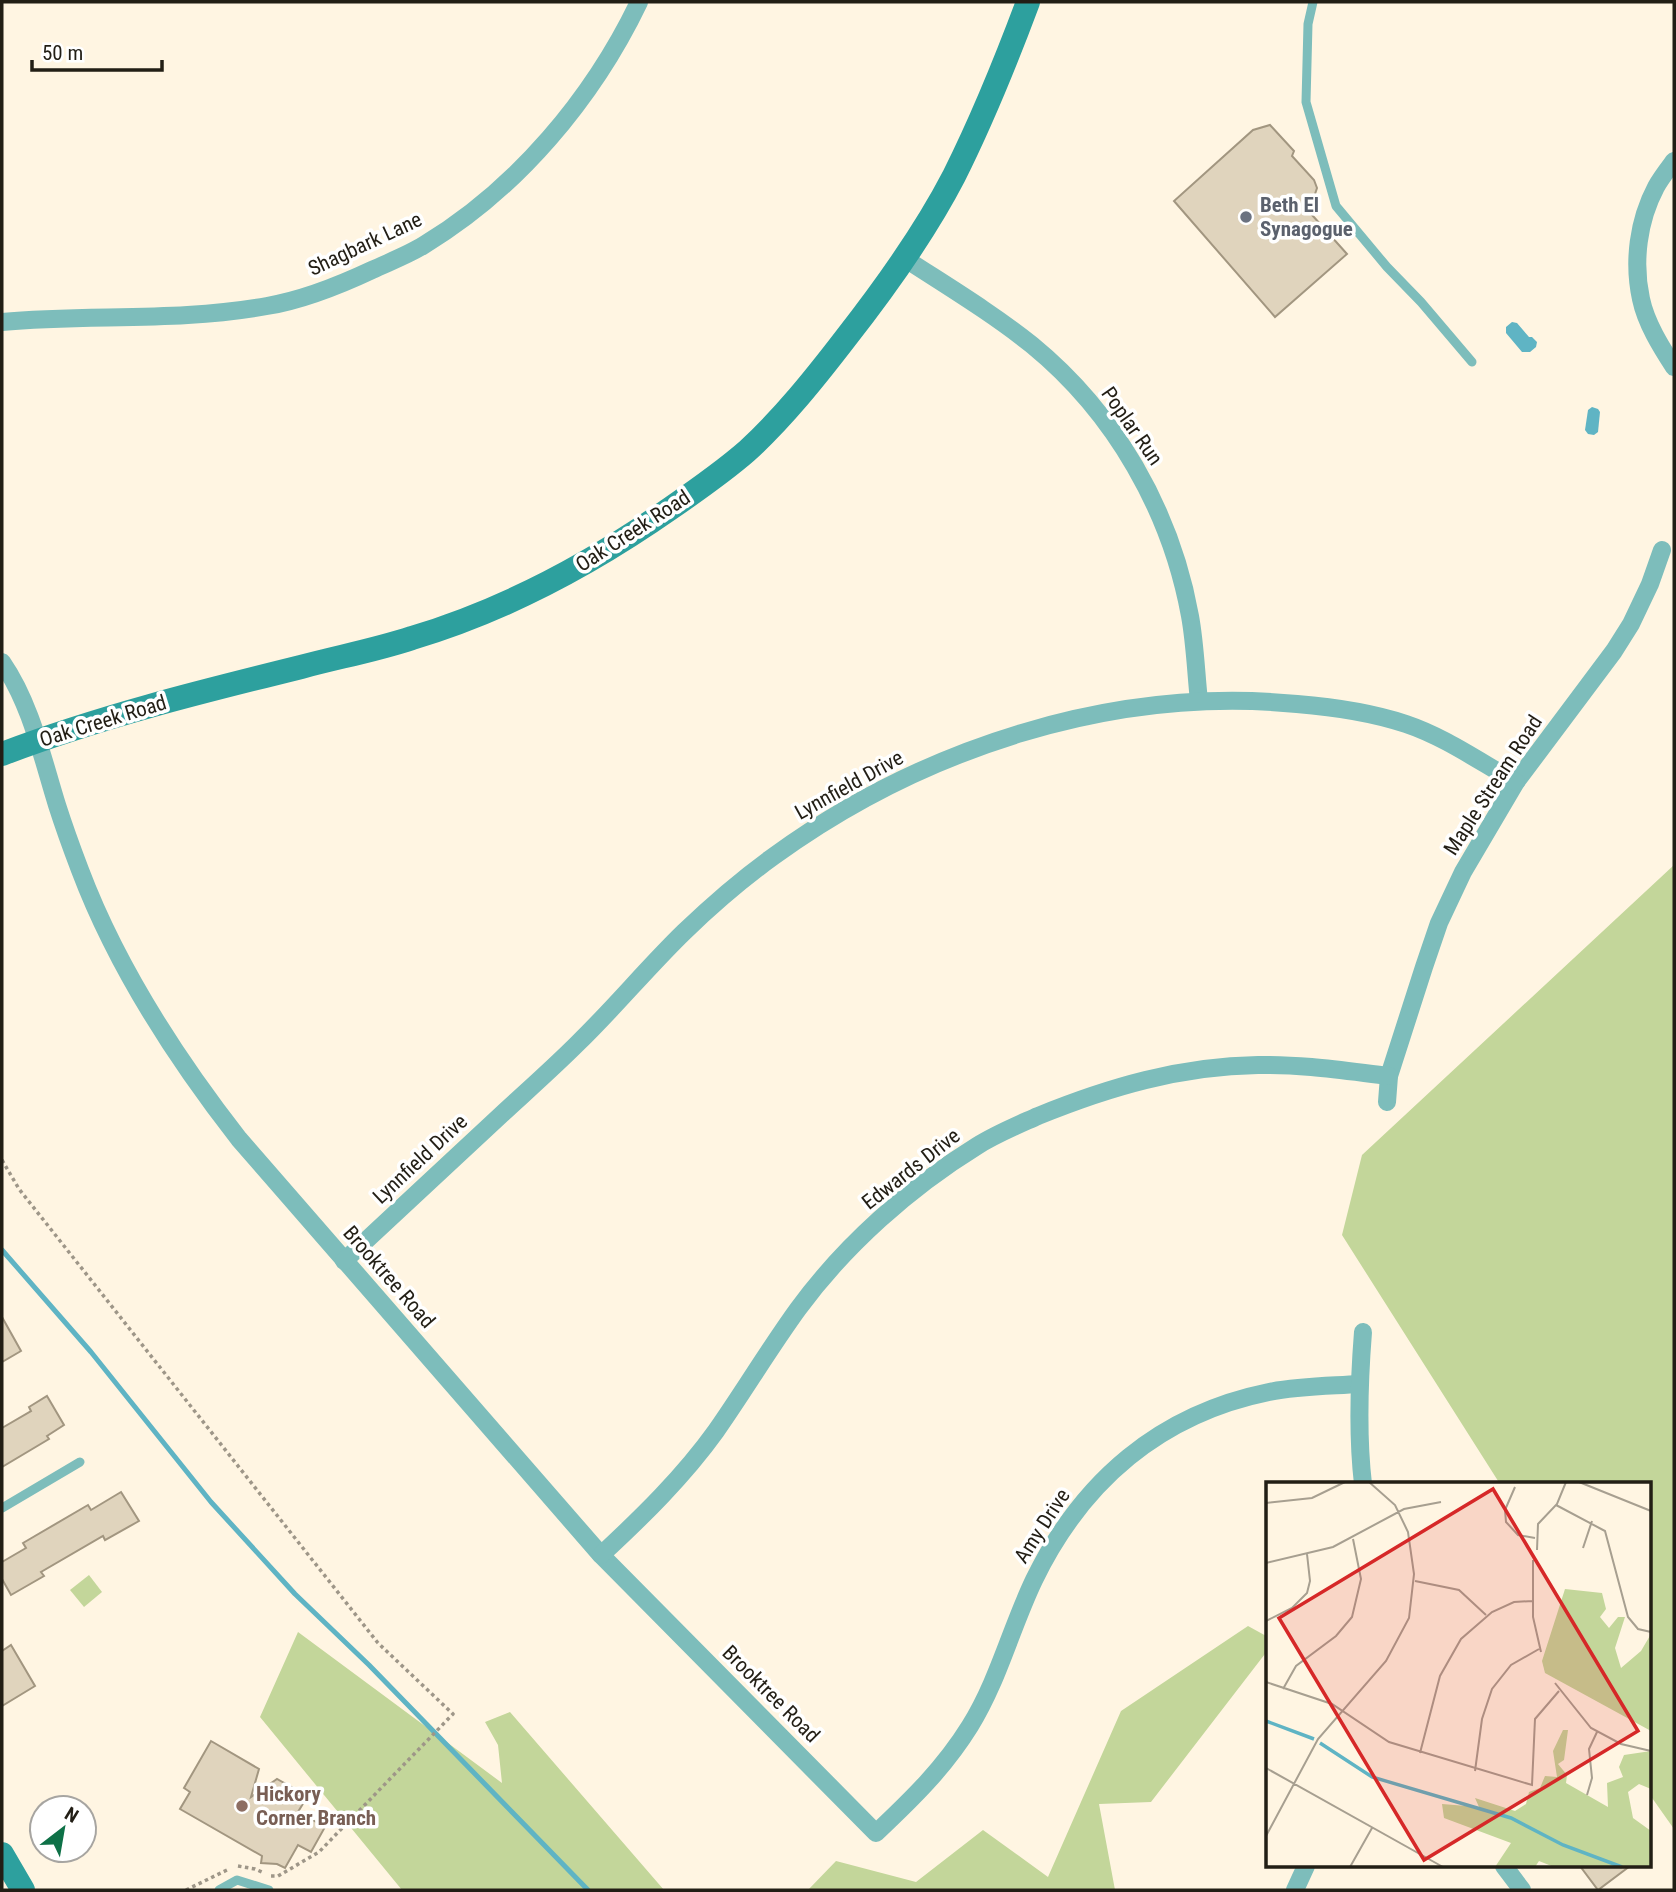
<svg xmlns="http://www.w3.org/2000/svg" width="1676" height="1892" viewBox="0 0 1676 1892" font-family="'Roboto Condensed',sans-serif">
<rect width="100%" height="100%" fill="#fff5e2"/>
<g fill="#c3d69a">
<polygon points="1674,865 1674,1829 1650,1795 1650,1484 1500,1484 1342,1235 1362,1155"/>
<polygon points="89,1575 102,1592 84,1607 70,1590"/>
<polygon points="1248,1626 1268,1637 1268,1650 1151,1802 1099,1804 1115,1890 808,1890 836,1861 916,1882 983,1830 1048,1877 1121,1711"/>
<polygon points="298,1632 502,1783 498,1745 485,1722 510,1712 664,1890 402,1890 260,1717"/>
</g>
<g fill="#5fb4c4">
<polygon points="1512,322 1517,323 1529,337 1532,337 1537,342 1536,347 1530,352 1522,352 1506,333 1506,327"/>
<polygon points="1592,407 1598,409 1600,412 1598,432 1594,435 1588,434 1585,430 1588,410"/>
</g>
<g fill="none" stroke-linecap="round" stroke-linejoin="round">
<polyline stroke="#5fb4c4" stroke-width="5" points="2,1250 91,1352 211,1502 295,1594 369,1665 588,1890"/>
</g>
<g fill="#e0d4bd" stroke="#a29680" stroke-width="2">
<polygon points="1270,125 1294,151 1292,156 1314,180 1317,188 1314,197 1304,206 1347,254 1275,317 1174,201 1253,130"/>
<polygon points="2,1317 21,1351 2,1362"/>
<polygon points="47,1396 64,1425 47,1436 49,1439 2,1467 2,1428 31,1411 29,1407"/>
<polygon points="121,1492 139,1521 105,1540 103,1536 41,1572 44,1576 11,1595 2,1579 2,1562 26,1548 23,1543 88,1505 91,1510"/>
<polygon points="11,1645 35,1686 2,1706 2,1651"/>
<polygon points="211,1741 259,1769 251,1797 277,1779 293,1788 292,1790 299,1794 297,1799 304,1802 298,1812 325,1827 311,1852 298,1845 285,1868 277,1864 261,1863 262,1856 180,1809 190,1792 184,1788"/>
<polygon points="1580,1866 1630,1866 1598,1890"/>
</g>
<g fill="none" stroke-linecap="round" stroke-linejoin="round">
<g stroke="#9e9688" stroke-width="3.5" stroke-dasharray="3.5 3.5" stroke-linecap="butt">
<polyline points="2,1160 19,1189 378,1643 453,1714 319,1852 278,1876 271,1876"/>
<polyline points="238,1866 255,1869 264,1873"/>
<polyline points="186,1890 227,1870"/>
</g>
<g stroke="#7dbdbb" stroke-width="9">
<polyline points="1313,2 1308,24 1306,102 1336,206 1387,267 1421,302 1472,362"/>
<polyline points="2,1508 80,1462"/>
<polyline points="219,1890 237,1880 269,1890"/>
</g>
<g stroke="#7dbdbb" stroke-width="18">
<path d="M1674 161C1668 169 1661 178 1656 187 1638 221 1633 262 1641 299 1646 323 1661 347 1674 367"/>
<path d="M904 258C947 286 992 313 1032 345 1115 413 1171 511 1190 616 1195 643 1196 673 1199 701"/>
<path d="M2 322C90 314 179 322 267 306 303 300 338 286 372 270 389 262 408 255 424 245 517 189 593 98 639 2"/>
<path d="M2 662C31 704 42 757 57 805 64 827 72 849 80 870 117 968 175 1057 239 1139L601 1555 876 1833C912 1799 944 1768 970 1726 998 1681 1011 1628 1034 1580 1082 1481 1160 1414 1269 1392 1298 1386 1329 1386 1359 1384"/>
<polyline points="1387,1102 1389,1076 1424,967 1439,923 1463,872 1516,782 1614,651 1631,624 1650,584 1662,550"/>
<path d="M344 1261C397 1212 450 1163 502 1114 528 1090 554 1067 578 1043 615 1007 647 968 684 932 712 905 742 879 774 856 923 748 1113 686 1297 704 1334 707 1370 712 1406 724 1445 737 1480 762 1516 782"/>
<path d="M1363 1332C1359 1383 1357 1433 1363 1484"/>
<path d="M601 1555C642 1517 683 1477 716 1431 744 1391 769 1349 798 1309 845 1245 909 1188 977 1146 996 1134 1018 1125 1038 1116 1109 1087 1181 1066 1258 1065 1302 1064 1346 1071 1389 1076"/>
<polyline points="1504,1866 1522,1890"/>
<polyline points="1295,1890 1306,1866"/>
</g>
<g stroke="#2da09e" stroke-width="24">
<path d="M2 754C99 717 200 692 301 667 338 657 376 650 412 638 506 610 591 564 671 508 697 490 723 472 747 451 783 418 815 378 845 339 885 288 924 234 954 176 982 120 1006 61 1028 2"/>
<polyline points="2,1854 23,1890"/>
</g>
</g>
<circle fill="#6b7280" stroke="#fff" stroke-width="2.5" cx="1246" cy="217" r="7"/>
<circle fill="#8d6e63" stroke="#fff" stroke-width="2.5" cx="242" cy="1806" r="7"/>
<g text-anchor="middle" stroke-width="7" stroke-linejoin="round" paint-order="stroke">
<g font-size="21" font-weight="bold" fill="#5b616d" stroke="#fff" text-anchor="start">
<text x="1260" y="212">Beth El<tspan x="1260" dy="24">Synagogue</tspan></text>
</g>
<g font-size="21" fill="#221e15" stroke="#fff">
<text transform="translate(365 244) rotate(-25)" y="7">Shagbark Lane</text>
<text transform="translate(1132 426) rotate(55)" y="7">Poplar Run</text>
<text transform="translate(633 531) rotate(-33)" y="7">Oak Creek Road</text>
<text transform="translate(103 721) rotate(-17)" y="7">Oak Creek Road</text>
<text transform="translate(849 785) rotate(-29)" y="7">Lynnfield Drive</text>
<text transform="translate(1493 785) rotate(-57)" y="7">Maple Stream Road</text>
<text transform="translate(420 1159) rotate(-43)" y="7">Lynnfield Drive</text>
<text transform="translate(911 1169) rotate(-38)" y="7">Edwards Drive</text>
<text transform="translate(389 1277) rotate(49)" y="7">Brooktree Road</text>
<text transform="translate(1042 1526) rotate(-57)" y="7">Amy Drive</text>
<text transform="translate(771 1694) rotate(45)" y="7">Brooktree Road</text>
</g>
<g font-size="21" font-weight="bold" fill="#785e54" stroke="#fff" text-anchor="start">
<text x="256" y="1801">Hickory<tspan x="256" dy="24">Corner Branch</tspan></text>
</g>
</g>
<g transform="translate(1266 1482)">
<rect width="385" height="385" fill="#fff5e2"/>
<path d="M299 107 336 111 340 127 334 135 343 146 352 135H359L349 166 355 186 375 169 385 152V249L279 191 276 179ZM297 248H302L298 278 292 282 301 293 300 301 342 325 341 301 357 295 353 285 358 273 385 269V307L373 302 362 310 367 336 385 349V385H288L273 379 269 385H229L245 361 178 336 176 322 213 325 209 316 249 329 260 322 263 310 274 306 279 294 291 295 287 269Z" fill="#c3d69a"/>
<path fill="none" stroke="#5fb4c4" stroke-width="3.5" d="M0 239 48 257M54 261 106 295 245 336 297 363 356 385"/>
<path fill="none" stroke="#a79f90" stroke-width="2" d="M313 0 385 29M249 5 239 28 240 40 252 53 269 56M0 21 46 16 79 0M290 23 339 49 362 135 372 147 385 150M317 66 326 39M271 68 272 42 291 22 300 0M267 78V135L275 170M0 81 67 65 138 27 175 20M149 99 193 108 220 133M0 139 26 126 41 111 44 99 41 72M0 200 66 222 123 260 266 303 269 237 293 209M289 201 325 246 355 262 385 269M17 207 30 184 70 154 86 135 95 97 87 57M154 271 174 194 195 157 226 130 248 120 267 119M0 286 177 385M209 289 216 237 226 207 245 183 273 167M321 313 326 296 323 267 331 250M0 354 52 257 120 179 143 136 148 92 142 50 129 23 103 0M84 385 106 346"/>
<path fill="#d62828" fill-opacity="0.15" stroke="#d62828" stroke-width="3.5" d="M227 7 372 249 158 378 13 136Z"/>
<rect width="385" height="385" fill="none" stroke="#221e15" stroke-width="3.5"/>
</g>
<rect width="1676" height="1892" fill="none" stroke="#221e15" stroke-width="7"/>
<g transform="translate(63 1829) rotate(31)"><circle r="33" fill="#ffffff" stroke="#a7a5a1" stroke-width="2"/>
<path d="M0-5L12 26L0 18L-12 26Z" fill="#0e7147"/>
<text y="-10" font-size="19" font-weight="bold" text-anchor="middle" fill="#221e15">N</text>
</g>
<path d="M32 60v10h130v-10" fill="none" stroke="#221e15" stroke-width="3.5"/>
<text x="42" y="60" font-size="21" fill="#221e15" stroke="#ffffff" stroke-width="5" paint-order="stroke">50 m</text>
</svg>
